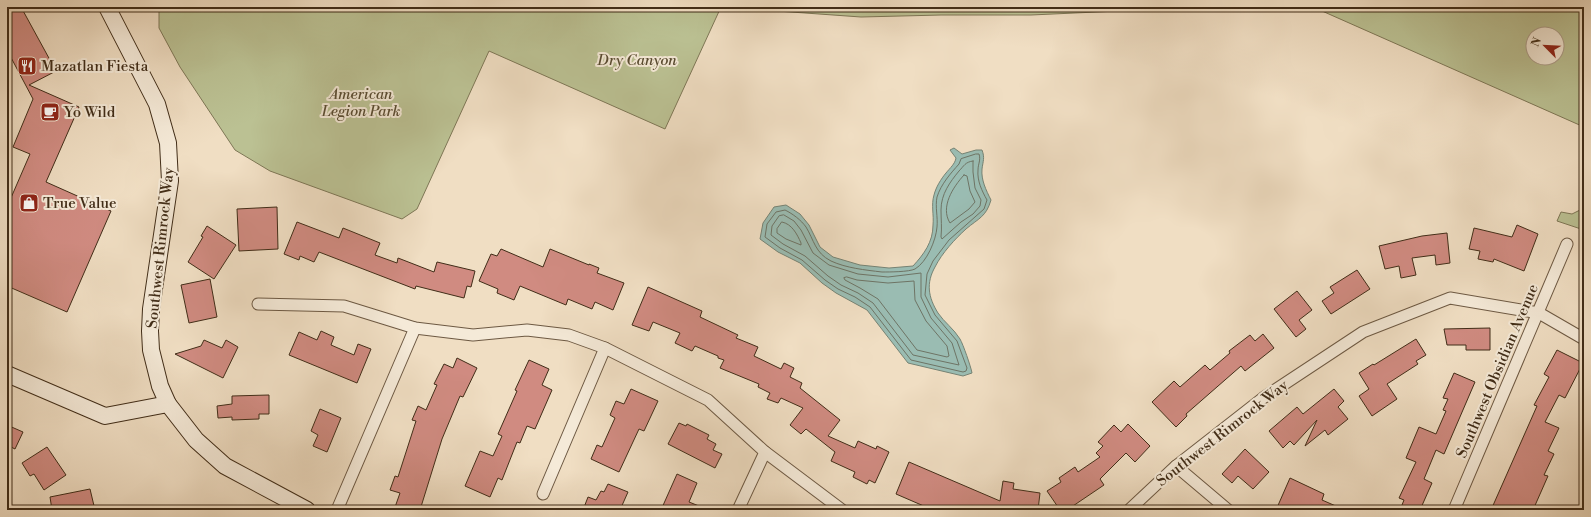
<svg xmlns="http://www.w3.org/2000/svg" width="1591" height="517" viewBox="0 0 1591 517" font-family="'Libre Bodoni',serif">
<rect width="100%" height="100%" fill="#f0dec3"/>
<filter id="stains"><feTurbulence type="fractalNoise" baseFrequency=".005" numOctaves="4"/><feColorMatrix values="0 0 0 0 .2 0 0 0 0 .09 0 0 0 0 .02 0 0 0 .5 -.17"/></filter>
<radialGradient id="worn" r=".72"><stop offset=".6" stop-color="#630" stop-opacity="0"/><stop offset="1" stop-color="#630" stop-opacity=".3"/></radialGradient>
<g fill="#bbc193" stroke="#7e7756" fill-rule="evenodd">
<polygon points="159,7 1205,7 1031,15 941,15 861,17 721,7 665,129 489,51 417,209 402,219 270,171 235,150 180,67 159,28"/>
<path d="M1313 7H1584V127ZM1533 34H1557V58H1533Z"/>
<polygon points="1584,208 1584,230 1557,221 1561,212 1572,214"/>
</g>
<path fill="#9abcb2" stroke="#768374" d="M954 148 962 154 976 150H982C985 158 983 161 982 169 981 180 986 190 991 200 986 217 979 218 966 229 955 239 942 253 935 267 926 283 928 297 938 313 944 322 954 329 960 339 963 344 971 367 972 373L963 376 908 363 867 310 836 293 822 283 800 263 778 252 760 239 763 223 774 207 786 205 800 214 809 225 820 247 833 257 860 265 889 268 913 266C924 254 933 242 933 225 934 215 931 205 934 195 936 187 941 179 946 173 950 168 955 164 956 158L950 150Z"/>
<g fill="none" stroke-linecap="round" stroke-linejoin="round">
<g stroke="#6e7465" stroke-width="1">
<path d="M976 154H979C981 160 978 164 978 170 977 181 982 191 987 200L984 209 949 240 933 261 927 274 925 295 935 315 957 341 967 368 966 371 963 372 911 360 870 307 855 297 838 289 825 280 802 260 780 248 765 237 767 224 776 212 785 210C793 214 801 220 806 227 814 240 815 253 831 261 846 268 865 270 882 272 889 272 909 272 915 269 927 262 936 240 937 227 938 217 935 207 937 197 941 184 951 173 959 164L961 159Z"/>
<path d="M973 161V172L975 188 981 200 980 206 973 214 961 222 942 239 941 237C942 227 941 220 941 210 941 194 950 182 959 171 964 166 965 162 973 161Z"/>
<path d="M964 175 967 176 970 191 975 202 969 209 950 223C940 207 953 187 964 175Z"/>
<polygon points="784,215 794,221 801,230 813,253 829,265 858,274 888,277 921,273 921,297 931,318 952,343 959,365 913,355 873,303 858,293 841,285 828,276 805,256 783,244 771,235 772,226 779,216"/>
<path d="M782 222C792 224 797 234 801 243V245L786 239 777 233V229Z"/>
<polygon points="847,277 857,280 888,283 914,281 915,300 926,321 947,346 949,356 947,357 917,350 878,299 860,288 845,280 844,278"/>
</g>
</g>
<g fill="#d08b81" stroke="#412d18">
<polygon points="7,7 21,7 56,71 29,85 79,107 46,182 111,211 67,312 7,286 7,207 30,154 13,147 33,99 7,50"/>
<polygon points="277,207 278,249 239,251 237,209"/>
<polygon points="297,222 339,238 343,228 380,243 375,255 397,263 398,258 434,272 437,262 475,271 471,287 467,286 464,298 416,286 415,289 319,252 314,262 300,256 299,260 284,254"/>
<polygon points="1517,225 1538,234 1524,271 1494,259 1493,262 1478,259 1480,251 1469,249 1474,228 1512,237"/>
<polygon points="207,226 236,245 214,279 188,262 203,237 201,236"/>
<polygon points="1447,233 1450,263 1436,265 1435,255 1412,258 1416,275 1401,278 1399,266 1385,269 1379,246 1422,236"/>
<polygon points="501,249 543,267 550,249 589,265 589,264 599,268 597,273 624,283 613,310 595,302 592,309 568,299 566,305 520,286 514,300 497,293 498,289 479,281 491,254 497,256"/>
<polygon points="1357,270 1370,289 1331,314 1322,301 1334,293 1330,287"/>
<polygon points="210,279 217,317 189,323 181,285"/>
<polygon points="648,287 702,311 700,317 738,335 736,338 758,347 754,356 781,369 784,363 794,368 790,377 802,383 800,388 840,420 828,436 855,448 858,441 876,449 877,446 889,452 875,483 869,480 867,484 853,477 855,472 831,461 835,452 806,429 801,434 790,425 803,408 781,398 778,403 767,399 770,393 758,387 759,384 720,368 724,360 718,358 718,356 695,346 692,351 675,343 680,333 653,322 649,331 632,325"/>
<polygon points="1297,291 1312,310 1299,320 1306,329 1296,337 1274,309"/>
<polygon points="1490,328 1490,350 1466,350 1466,345 1447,345 1444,329"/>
<polygon points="321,331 334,337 331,345 354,355 358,344 371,349 357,383 289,355 299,332 317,340"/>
<polygon points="1263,334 1274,348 1245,371 1241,366 1186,414 1187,416 1176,427 1152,402 1174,381 1180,387 1205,365 1210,370 1230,353 1229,351 1250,335 1255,341"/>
<polygon points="1416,339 1426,355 1416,361 1418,364 1387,384 1397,399 1372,416 1359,396 1369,389 1359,373 1373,364 1374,365"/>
<polygon points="204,340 222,348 226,340 238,347 223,378 175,354 201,346"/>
<polygon points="1557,350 1583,363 1565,398 1559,395 1545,422 1559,428 1548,451 1554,454 1544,475 1548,476 1533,510 1491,510 1537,406 1534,405 1549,377 1544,374"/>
<polygon points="457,358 477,368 463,397 460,396 442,439 420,510 394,510 400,493 390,490 395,476 398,477 416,421 412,420 418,406 426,410 437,385 434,384 444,364 453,368"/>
<polygon points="529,360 549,369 542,385 552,390 535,429 527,426 520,443 517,442 502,480 498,478 490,497 465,486 480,451 493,456 502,436 498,434 517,391 515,390"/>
<polygon points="1454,373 1475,382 1444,454 1436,450 1424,479 1432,483 1420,510 1400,510 1404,500 1399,498 1416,462 1406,458 1419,427 1436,434 1446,411 1443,410 1448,399 1443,398"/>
<polygon points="631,389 658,401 644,431 639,429 619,472 591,459 597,445 602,447 615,418 610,415 616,401 624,404"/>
<polygon points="1334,389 1344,401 1338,407 1348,419 1328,435 1325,430 1305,446 1317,420 1294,445 1290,441 1283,448 1269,431 1297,407 1303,414"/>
<polygon points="269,395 269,414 259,414 259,419 232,420 232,417 218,418 217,406 232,404 232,396"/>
<polygon points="320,409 341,418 327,452 313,446 318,435 311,431"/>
<polygon points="679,423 686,426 687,424 709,435 707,439 716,444 713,450 722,454 715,468 668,444"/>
<polygon points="1128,424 1150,446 1135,462 1126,453 1100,479 1104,485 1067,510 1060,510 1047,491 1061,482 1059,478 1075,467 1078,472 1100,457 1096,453 1103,446 1098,442 1114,425 1121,432"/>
<polygon points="7,425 23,432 15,449 7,445"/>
<polygon points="47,447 66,475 44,490 34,474 30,476 22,463"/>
<polygon points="1245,449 1269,472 1253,489 1238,476 1232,483 1222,474"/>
<polygon points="909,462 1000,501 1003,481 1014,483 1013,489 1040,493 1038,510 933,510 896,494"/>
<polygon points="677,474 697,483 689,502 709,510 661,510"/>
<polygon points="1290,478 1324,494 1322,500 1345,510 1276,510"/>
<polygon points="608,484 628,492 620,510 583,510 588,497 596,500 601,491 604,492"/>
<polygon points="90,489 95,510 71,510 70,507 52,510 50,497"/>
</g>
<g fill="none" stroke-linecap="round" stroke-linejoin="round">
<g stroke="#6d5943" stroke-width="13">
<g id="street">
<polyline points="258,304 344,306 415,328 473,335 527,330 569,335 605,348 708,400 765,452 842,510"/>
<polyline points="1176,466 1228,510"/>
<polyline points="543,494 605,348"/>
<polyline points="337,510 415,328"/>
<polyline points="738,510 765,452"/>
<polyline points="1129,510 1176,466 1263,398 1363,332 1450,298 1539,313 1584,339"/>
<polyline points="1454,510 1567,244"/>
</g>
</g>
<g stroke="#412d18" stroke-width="18">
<g id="secondary">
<polyline points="107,7 157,104 168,143 170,181 151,309 150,331 151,350 160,386 168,404"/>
<polyline points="7,374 105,416 168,404 196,440 225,466 307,510"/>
</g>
</g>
<use href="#street" stroke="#f5ead8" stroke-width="11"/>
<use href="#secondary" stroke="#f5ead8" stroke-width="16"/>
</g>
<defs>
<g id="restaurant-square" transform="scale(1)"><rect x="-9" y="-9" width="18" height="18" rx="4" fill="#8f2418" stroke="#f5ead8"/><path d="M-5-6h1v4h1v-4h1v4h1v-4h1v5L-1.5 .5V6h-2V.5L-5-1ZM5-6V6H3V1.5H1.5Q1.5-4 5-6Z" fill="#fff"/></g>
<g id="cafe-square" transform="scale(1)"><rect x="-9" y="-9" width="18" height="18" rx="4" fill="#8f2418" stroke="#f5ead8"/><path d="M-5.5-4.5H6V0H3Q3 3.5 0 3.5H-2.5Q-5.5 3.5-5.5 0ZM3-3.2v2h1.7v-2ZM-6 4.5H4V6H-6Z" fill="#fff"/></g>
<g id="shop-square" transform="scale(1)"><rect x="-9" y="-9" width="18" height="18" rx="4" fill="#8f2418" stroke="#f5ead8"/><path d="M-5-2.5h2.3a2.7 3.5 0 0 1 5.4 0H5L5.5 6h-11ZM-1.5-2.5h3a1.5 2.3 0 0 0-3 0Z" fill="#fff"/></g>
</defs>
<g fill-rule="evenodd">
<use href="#restaurant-square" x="27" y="66"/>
<use href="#cafe-square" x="50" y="112"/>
<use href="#shop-square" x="29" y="203"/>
</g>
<g text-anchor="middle" stroke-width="4" stroke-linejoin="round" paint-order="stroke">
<g font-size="15" font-style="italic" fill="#594b31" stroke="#f5ead8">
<text x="637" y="65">Dry Canyon</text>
<text x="361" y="99">American<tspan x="361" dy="17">Legion Park</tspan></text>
</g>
<g font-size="15" fill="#412d18" stroke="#f5ead8" text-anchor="start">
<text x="41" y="71">Mazatlan Fiesta</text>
<text x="64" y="117">Yo Wild</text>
<text x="43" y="208">True Value</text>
</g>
<g font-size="15" fill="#412d18" stroke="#f5ead8">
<text transform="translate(160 248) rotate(-84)" y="5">Southwest Rimrock Way</text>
<text transform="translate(1497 371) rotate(-67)" y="5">Southwest Obsidian Avenue</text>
<text transform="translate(1222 433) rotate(-38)" y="5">Southwest Rimrock Way</text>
</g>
</g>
<rect width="1591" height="517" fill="none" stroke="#f0dec3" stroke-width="24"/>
<rect x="8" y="8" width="1575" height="501" fill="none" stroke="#412d18" stroke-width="2"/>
<rect x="12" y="12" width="1567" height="493" fill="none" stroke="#412d18"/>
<g transform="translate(1545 46) rotate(294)"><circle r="19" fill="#f5ead8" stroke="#ad9e8b"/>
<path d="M0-3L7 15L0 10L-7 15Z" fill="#8f2418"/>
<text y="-6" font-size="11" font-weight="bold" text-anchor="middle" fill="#412d18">N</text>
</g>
<rect width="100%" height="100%" filter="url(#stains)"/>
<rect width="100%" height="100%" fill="url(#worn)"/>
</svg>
